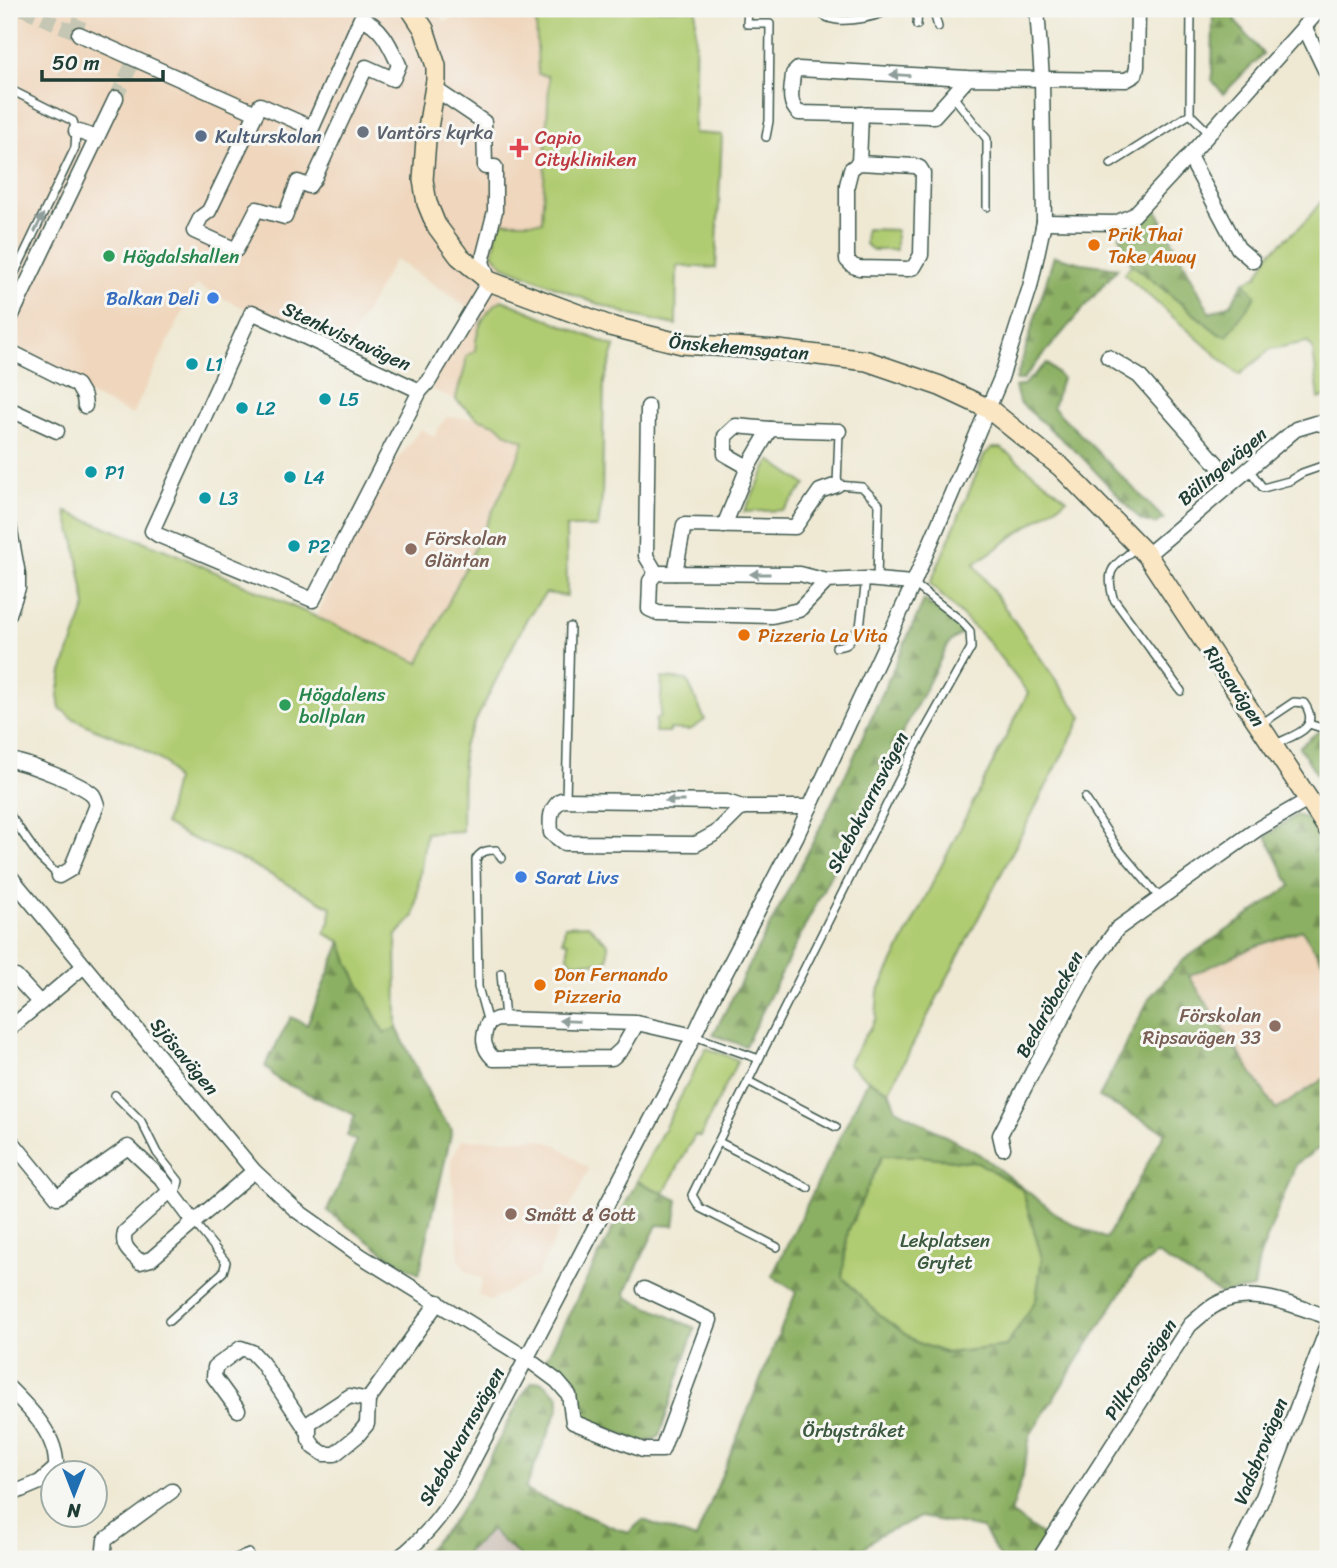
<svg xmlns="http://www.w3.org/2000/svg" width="1337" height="1568" viewBox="0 0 1337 1568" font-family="Sriracha,sans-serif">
<defs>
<pattern id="forest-firs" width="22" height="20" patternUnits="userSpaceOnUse" patternTransform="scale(1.75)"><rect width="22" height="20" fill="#8cb064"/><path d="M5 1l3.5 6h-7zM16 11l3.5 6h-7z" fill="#729053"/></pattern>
</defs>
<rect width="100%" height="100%" fill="#f6f6f2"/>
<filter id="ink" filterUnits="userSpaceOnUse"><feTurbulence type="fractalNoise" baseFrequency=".0143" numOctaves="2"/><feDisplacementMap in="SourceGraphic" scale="14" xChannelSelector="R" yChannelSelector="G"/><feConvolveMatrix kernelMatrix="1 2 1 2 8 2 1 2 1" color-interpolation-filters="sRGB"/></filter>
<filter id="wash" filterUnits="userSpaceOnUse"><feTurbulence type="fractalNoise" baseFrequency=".00686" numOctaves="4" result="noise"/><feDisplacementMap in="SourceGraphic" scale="28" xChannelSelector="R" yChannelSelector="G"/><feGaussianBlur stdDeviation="1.57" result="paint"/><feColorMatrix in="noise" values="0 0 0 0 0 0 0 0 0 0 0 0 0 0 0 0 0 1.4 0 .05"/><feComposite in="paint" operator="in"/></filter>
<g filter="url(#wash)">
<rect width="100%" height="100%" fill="#efe9d4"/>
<g fill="#efd6bc">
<polygon points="9,9 437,9 445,23 467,9 525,9 536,19 536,61 548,76 549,84 542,222 493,254 504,266 502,300 492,307 475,351 466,356 467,368 456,393 456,400 431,389 469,308 395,259 344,351 252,312 196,285 132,415 9,356"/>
<polygon points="446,417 477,418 498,425 507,434 524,441 516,463 419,664 317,616 378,483 421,429 434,436"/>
<polygon points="1302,930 1328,970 1328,1076 1276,1110 1188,976 1254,947"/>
<polygon points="538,1139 557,1145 589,1169 537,1276 491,1301 478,1295 483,1279 467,1272 459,1260 451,1159 462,1140"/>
</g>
<polygon fill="#cdc2b9" points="491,1530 522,1559 459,1559"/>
<g fill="#b0cc72" stroke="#688453" stroke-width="2">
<polygon points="525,9 696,9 694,133 722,135 716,268 677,266 676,325 634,316 590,301 504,266 493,254 499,222 542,222 549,84 548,76 538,74 536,19"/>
<polygon points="1328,193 1328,395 1319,399 1313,349 1307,342 1271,349 1239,375 1124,274 1132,264 1219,334 1255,297 1244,282 1257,276 1270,253 1304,223"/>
<polygon points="866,229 896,230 896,250 873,250 865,244"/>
<path d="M502 300 615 347 604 382 602 498 598 527H566L567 596 546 593 527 618 463 746 462 831 426 833 414 916 396 936 397 1028 384 1034 349 964 341 942 324 933 330 922 331 907 247 862 184 835 165 824 175 780 166 764 134 744 95 729 72 718 60 708 58 695 62 672 86 606 75 543 66 512 171 552 419 663 516 463 524 441 507 434 498 425 477 418 456 400C457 384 467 374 466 356L475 351C476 329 483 312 502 300Z"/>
<polygon points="992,448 1001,448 1067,499 974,564 1082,717 889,1091 868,1080 848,1064 876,1018 878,992 1028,693 985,638 930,584 985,454"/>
<polygon points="770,460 806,485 783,510 744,512"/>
<polygon points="662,678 687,680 705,720 690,730 670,729 670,732 655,732 656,718 660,718"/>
<polygon points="588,925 608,944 608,959 603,963 572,962 568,956 568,942 563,941 565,926"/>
<polygon points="706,1048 738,1060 700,1137 695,1135 664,1193 637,1181"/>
<polygon points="882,1156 920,1156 979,1163 1022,1189 1042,1258 1036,1300 1006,1346 946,1353 916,1342 879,1315 842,1277 848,1231"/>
</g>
<g fill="url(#forest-firs)" stroke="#56764c" stroke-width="2" fill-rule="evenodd">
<polygon points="1213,9 1237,9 1234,11 1236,22 1263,54 1223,94 1212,80"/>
<polygon points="1156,209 1210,313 1231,304 1244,282 1256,296 1227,336 1219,334 1132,264 1126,255 1120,235 1134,230"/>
<polygon points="1054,256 1082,263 1118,268 1022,380 1016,380"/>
<polygon points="1047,363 1062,378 1053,407 1164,519 1155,524 1141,520 1080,455 1019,402 1015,387 1023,385"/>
<polygon points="924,600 956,624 962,633 949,643 879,778 745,1046 713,1035 811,846 852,761"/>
<polygon points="1319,731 1328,735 1328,791 1299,747"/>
<path d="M1296 815 1307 818 1328 853V970L1302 930 1254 947 1189 976 1276 1110 1328 1076V1142L1296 1164 1259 1259 1254 1288 1221 1294 1157 1254 1135 1271 1030 1435 1022 1479 1011 1513 1048 1540 1030 1559H1001L982 1528 920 1517 879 1535 851 1559H522L491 1530 459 1559H418L452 1523 469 1497 523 1394 532 1382 541 1381 559 1396V1407L525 1489 537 1496 628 1533 643 1520 696 1539 796 1292 772 1276 868 1080 889 1091 896 1109 979 1154 1063 1219 1106 1239 1165 1132 1099 1097 1150 997 1182 961 1291 886 1266 836ZM882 1156H920L979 1163 1022 1189 1042 1258 1036 1300 1006 1346 946 1353 916 1342 879 1315 842 1277 848 1231Z"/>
<polygon points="341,942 349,964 384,1033 397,1028 437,1111 452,1130 419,1274 396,1261 327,1211 344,1175 356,1141 347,1136 355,1115 278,1080 265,1066 291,1017 307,1025"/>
<path d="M637 1181 678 1200 674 1226 657 1225 625 1293 628 1298 695 1328 659 1437 643 1443 585 1419C574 1387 571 1384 543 1365Z"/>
</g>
</g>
<g filter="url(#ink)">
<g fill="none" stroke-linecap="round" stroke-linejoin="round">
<g stroke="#c5c7b4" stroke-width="14" stroke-dasharray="14 7" stroke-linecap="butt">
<polyline points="23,9 79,34"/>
<polyline points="74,32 85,9"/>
<polyline points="116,98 134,60"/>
</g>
<g stroke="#3e574c" stroke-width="10">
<g id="lane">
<polyline points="748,9 747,24 770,24 769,121 766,137"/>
<path d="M818 9C829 29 874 18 891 9"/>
<polyline points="933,9 938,27"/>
<polyline points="1191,9 1190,114 1209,133"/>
<polyline points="917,25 918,9"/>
<polyline points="9,89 73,121 76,131 75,148 9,285"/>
<polyline points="952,95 987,139 987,207"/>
<polyline points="1111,164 1190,114"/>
<polyline points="839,432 837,485 862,487 879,504 877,580"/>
<polyline points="1248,468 1263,488 1289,481 1302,473 1328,464"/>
<path d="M1136 547C1114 568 1105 566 1113 598L1181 691"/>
<polyline points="836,647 846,645 860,627 866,579"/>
<path d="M1261 724 1294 702 1304 703C1322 729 1294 735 1275 744"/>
<polyline points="1309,724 1328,730"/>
<polyline points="1085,798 1116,846 1160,898"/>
<polyline points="566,800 570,627"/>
<polyline points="9,814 40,858 59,876"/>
<polyline points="501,973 505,1019"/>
<path d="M488 1023 478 987 476 859C481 851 487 850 496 850L502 858"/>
<polyline points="694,1036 759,1059 916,746 971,648 970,631 960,620 914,584"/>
<polyline points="759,1059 692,1195 700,1208 777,1247"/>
<polyline points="750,1082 836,1127"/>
<polyline points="115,1095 141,1121 157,1153 179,1181 176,1194"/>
<polyline points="719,1142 808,1188"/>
<polyline points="169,1321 223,1272 226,1262 194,1222"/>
<polyline points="233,1559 249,1553"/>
</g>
</g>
<g stroke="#3e574c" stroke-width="17">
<g id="street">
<path d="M361 18C382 26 390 46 399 65L393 79 366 67 314 179 309 186 298 182 285 217 257 209 236 250 194 231 201 217 209 211 260 105 312 128Z"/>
<polyline points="1304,26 1328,76"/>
<polyline points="79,34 256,113"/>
<path d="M968 78 934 116 799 113C787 103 792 88 793 74L798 69 968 78 1126 80 1135 75 1137 67 1138 9"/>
<polyline points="76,131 97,138"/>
<polyline points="1189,156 1238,248 1253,261"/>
<polyline points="859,163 915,166 920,168 923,173 921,255 914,267 908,269 859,268 853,266 847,260 847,185 851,169 859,163 861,114"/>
<polyline points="1044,222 1115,223 1134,215 1189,156 1320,9"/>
<polyline points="9,321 116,98"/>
<polyline points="9,351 77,385 84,397 85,406"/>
<polyline points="1108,357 1139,376 1232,481"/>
<polyline points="420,391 252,312 152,531 158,535 313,600 420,391 429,381 489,281 482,262 495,211 495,167 485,167 484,122 435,89"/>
<polyline points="648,407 646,556 656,573"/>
<polyline points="9,409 57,431"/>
<polyline points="748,467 725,454 725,436 736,426 770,429"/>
<polyline points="9,525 18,574 18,588 9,614"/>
<polyline points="724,526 748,467 770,429 839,431"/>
<polyline points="1147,555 1296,429 1316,423 1328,425"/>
<polyline points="675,573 684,525 795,527 820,491 837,485"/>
<polyline points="827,581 799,610 772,616 658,613 649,609 650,581 656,573 800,574 827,581 866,579 912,583"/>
<path d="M9 760C24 762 83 784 93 795 95 798 96 802 97 805L71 869 59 876"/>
<path d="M742 807 716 833 696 844 564 843 551 833C550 818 549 810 561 800L727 802 742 807H810"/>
<polyline points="9,875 254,1171 296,1210 361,1256 526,1358 557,1381 569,1395 573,1422 643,1450 662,1450 710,1320 644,1289"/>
<polyline points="16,977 40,1003"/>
<path d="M637 1023 622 1049 612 1058 494 1059C482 1048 482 1037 488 1023L497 1019 637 1023 694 1036"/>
<polyline points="9,1029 84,966"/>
<polyline points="9,1138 57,1197 128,1147 161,1178 194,1222"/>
<polyline points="1003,1148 1000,1135 1033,1071 1092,964 1117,929 1256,830 1308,800"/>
<path d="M170 1191 125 1232C121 1247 130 1252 140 1262L151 1259 254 1171"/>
<path d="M9 1388C30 1409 58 1436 56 1468L40 1482 9 1495"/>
<polyline points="368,1400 350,1396 309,1423 309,1439 314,1447 324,1454 335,1454 357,1436 367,1424 368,1400 438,1302"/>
<polyline points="238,1410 214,1377 215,1367 241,1348 252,1352 262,1363 307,1430"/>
<polyline points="103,1559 105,1540 172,1491"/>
<path d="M397 1559C421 1542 440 1518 456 1493L683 1059 705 1012 797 835 907 598 1001 378 1030 287 1044 222 1042 79 1037 9"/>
<path d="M1039 1559 1190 1325C1201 1316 1212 1304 1226 1300 1260 1289 1296 1307 1328 1317"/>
<polyline points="1234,1559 1263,1497 1328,1327"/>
</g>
</g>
<g stroke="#3e574c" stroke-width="22">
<polyline id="secondary" points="411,9 424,29 436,66 436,80 426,140 423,180 427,203 436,225 459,256 489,281 610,326 682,344 778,350 867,361 940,386 989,409 1061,467 1147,555 1328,829"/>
</g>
<use href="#lane" stroke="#fff" stroke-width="7"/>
<use href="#street" stroke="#fff" stroke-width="14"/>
<use href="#secondary" stroke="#fbe6c4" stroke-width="19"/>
</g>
<defs><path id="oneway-solid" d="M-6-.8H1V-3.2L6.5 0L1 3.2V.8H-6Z" transform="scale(1.75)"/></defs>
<g fill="#8f9e9a">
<use href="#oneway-solid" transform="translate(900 75) rotate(-177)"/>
<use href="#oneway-solid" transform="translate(39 223) rotate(-64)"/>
<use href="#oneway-solid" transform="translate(760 574) rotate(-180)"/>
<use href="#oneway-solid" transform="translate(675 801) rotate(-180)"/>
<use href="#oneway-solid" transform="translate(569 1021) rotate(-178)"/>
</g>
</g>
<circle fill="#6b7280" stroke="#f6f6f2" stroke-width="2.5" cx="363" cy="132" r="7"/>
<circle fill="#5c6f8a" stroke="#f6f6f2" stroke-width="2.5" cx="201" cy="136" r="7"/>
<path fill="#e0444e" stroke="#f6f6f2" stroke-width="2.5" d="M515.5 137.5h7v7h7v7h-7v7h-7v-7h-7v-7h7z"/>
<g fill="#e8710a" stroke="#f6f6f2" stroke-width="2.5">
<circle cx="1094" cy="245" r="7"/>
<circle cx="744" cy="635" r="7"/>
<circle cx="540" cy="985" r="7"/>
</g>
<g fill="#2e9e5b" stroke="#f6f6f2" stroke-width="2.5">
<circle cx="109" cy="256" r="7"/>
<circle cx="285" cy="705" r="7"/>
</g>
<g fill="#3f7fe0" stroke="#f6f6f2" stroke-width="2.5">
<circle cx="213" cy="298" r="7"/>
<circle cx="521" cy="877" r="7"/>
</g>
<g fill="#0f9aa8" stroke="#f6f6f2" stroke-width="2.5">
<circle cx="192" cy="364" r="7"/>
<circle cx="325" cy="399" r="7"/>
<circle cx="242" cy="408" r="7"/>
<circle cx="91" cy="472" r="7"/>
<circle cx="290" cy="477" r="7"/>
<circle cx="205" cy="498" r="7"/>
<circle cx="294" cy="546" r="7"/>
</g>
<g fill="#8d6e63" stroke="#f6f6f2" stroke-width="2.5">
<circle cx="411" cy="549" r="7"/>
<circle cx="1275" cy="1026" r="7"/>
<circle cx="511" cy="1214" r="7"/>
</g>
<g text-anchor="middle" stroke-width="6" stroke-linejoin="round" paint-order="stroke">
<g font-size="19" fill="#5b616d" stroke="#f6f6f2" text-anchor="start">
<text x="377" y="139">Vantörs kyrka</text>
</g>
<g font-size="19" fill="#4e5e75" stroke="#f6f6f2" text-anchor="start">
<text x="215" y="143">Kulturskolan</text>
</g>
<g font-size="19" fill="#be3a42" stroke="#f6f6f2" text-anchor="start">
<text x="535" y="144">Capio<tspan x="535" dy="22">Citykliniken</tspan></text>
</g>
<g font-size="19" fill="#c56008" stroke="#f6f6f2" text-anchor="start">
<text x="1108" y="241">Prik Thai<tspan x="1108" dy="22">Take Away</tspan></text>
<text x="758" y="642">Pizzeria La Vita</text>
<text x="554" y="981">Don Fernando<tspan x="554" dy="22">Pizzeria</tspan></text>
</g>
<g font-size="19" fill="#27864d" stroke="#f6f6f2" text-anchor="start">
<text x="123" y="263">Högdalshallen</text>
<text x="299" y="701">Högdalens<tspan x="299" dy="22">bollplan</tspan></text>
</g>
<g font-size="19" fill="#366cbe" stroke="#f6f6f2" text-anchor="end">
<text x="199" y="305">Balkan Deli</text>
<text x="535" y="884" text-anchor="start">Sarat Livs</text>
</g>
<g font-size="19" fill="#1f3d34" stroke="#f6f6f2">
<text transform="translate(347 336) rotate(25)" y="7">Stenkvistavägen</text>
<text transform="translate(739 347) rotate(5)" y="7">Önskehemsgatan</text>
<text transform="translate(1222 466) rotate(-40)" y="7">Bälingevägen</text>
<text transform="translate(1235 686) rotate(56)" y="7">Ripsavägen</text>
<text transform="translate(867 802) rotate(-63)" y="7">Skebokvarnsvägen</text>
<text transform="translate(1049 1004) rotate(-61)" y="7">Bedaröbacken</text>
<text transform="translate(185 1056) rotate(50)" y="7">Sjösavägen</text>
<text transform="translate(1140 1369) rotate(-57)" y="7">Pilkrogsvägen</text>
<text transform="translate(461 1436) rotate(-61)" y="7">Skebokvarnsvägen</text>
<text transform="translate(1260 1451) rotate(-68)" y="7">Vadsbrovägen</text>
</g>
<g font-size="19" fill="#0d838f" stroke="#f6f6f2" text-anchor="start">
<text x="206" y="371">L1</text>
<text x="339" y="406">L5</text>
<text x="256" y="415">L2</text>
<text x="105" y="479">P1</text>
<text x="304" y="484">L4</text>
<text x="219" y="505">L3</text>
<text x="308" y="553">P2</text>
</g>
<g font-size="19" fill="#785e54" stroke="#f6f6f2" text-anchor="start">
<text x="425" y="545">Förskolan<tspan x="425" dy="22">Gläntan</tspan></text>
<text x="1261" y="1022" text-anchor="end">Förskolan<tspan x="1261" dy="22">Ripsavägen 33</tspan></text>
<text x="525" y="1221">Smått &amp; Gott</text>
</g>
<g font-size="19" fill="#3c5a40" stroke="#f6f6f2">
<text x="945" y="1247">Lekplatsen<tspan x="945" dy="22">Grytet</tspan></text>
<text x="854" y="1437">Örbystråket</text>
</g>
</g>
<rect width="1337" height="1568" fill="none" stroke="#f6f6f2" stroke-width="35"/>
<g transform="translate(74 1494) rotate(180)"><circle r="33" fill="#f6f6f2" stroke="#a0aca6" stroke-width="2"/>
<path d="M0-5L12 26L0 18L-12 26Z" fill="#1f6fb2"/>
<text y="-10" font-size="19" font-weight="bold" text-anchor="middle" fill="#1f3d34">N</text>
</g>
<path d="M42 70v10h121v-10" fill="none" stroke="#1f3d34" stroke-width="3.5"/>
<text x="52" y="70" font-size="21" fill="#1f3d34" stroke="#f6f6f2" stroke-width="5" paint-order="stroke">50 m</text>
</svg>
